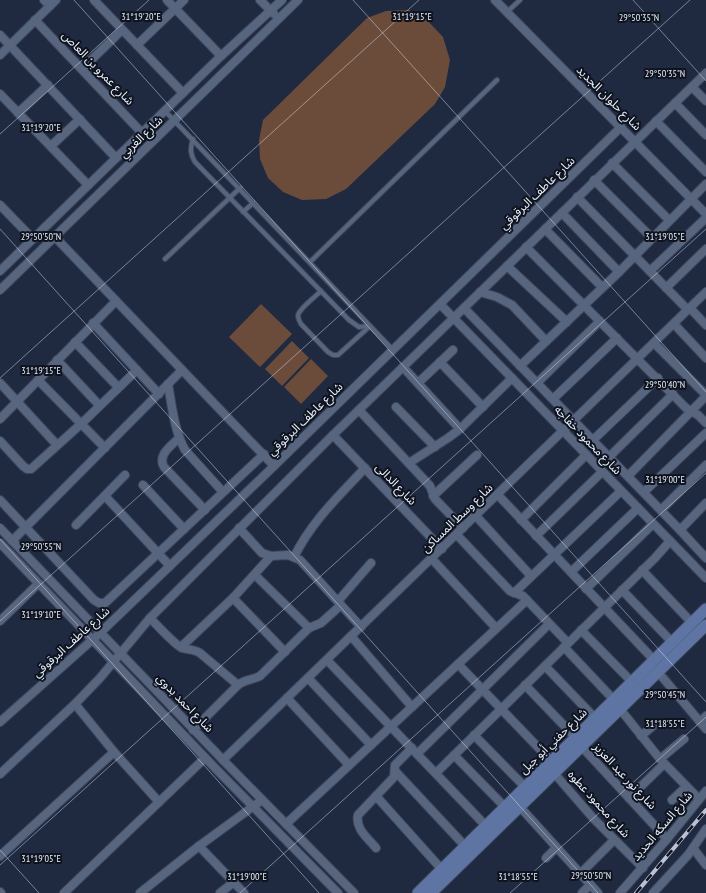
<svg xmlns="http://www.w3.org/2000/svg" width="706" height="893" viewBox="0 0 706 893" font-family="'PT Sans Narrow','Noto Sans Arabic',sans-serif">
<rect width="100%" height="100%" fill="#1f2a41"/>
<g fill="#6b4b3a">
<polygon points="409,10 425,18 443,37 450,60 445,87 435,104 346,189 326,199 302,200 283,192 268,178 260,159 259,140 263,120 367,18 386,11"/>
<polygon points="261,304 292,334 260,367 229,337"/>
<polygon points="292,341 309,358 282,386 265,369"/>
<polygon points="311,359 328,376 301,404 284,387"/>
</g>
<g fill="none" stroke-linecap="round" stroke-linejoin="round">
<g stroke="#3e475b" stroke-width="6">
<g id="lane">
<polyline points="507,12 520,0"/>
<polyline points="165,111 393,350"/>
<path d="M193 139C190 148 190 154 195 162L349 320 359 327 370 326"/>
<polyline points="243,212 253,203"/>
<polyline points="165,259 240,188"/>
<polyline points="310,262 497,80"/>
<path d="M321 291C315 297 300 308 298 315 298 318 299 321 301 324L328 352 333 355H338L370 326"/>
</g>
</g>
<g stroke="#3e475b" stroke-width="10">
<g id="street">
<polyline points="44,0 50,6"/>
<polyline points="94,0 183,93"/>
<polyline points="167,0 221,56"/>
<polyline points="260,0 274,14"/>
<polyline points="495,0 706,214"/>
<polyline points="35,20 142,133"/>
<polyline points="0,35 116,158"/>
<polyline points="137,45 184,0"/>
<polyline points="0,55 56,0"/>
<polyline points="82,69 122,30"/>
<polyline points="692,87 706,101"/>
<polyline points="0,94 88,185"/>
<polyline points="675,103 706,135"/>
<polyline points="18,113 48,85"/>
<polyline points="656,121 706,172"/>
<polyline points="51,146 80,119"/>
<polyline points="612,163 669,220"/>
<polyline points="594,180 652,238"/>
<polyline points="577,197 688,310"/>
<polyline points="0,205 33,239"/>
<polyline points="562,213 619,272"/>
<polyline points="545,229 602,287"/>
<polyline points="55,237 274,466"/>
<polyline points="526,247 686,408 698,415 706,423"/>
<polyline points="507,266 567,322"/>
<polyline points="0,271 221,56 282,0"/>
<polyline points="650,271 706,218"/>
<polyline points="666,288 706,249"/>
<polyline points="0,290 298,0"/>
<polyline points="480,292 497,297 512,305 546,341"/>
<polyline points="440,304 706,578"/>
<polyline points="464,308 680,530 706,558"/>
<polyline points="690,308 706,325"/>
<polyline points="93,323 159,394"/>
<polyline points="674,324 706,358"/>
<polyline points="75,342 118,387"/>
<polyline points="654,343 706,395"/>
<polyline points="57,360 99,405"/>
<polyline points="440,362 483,407"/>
<polyline points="520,366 619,272 706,184"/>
<polyline points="403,367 460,429"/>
<polyline points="38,380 105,448"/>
<polyline points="0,383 57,445"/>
<polyline points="418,383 453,350"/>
<polyline points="537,383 600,321"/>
<path d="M168 384C172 406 174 430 185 450L223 492"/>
<polyline points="553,399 617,338"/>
<polyline points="396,407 435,447"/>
<polyline points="359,410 430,486 435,499 463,528"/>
<polyline points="0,419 116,301"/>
<polyline points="333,435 442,549"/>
<path d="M179 438C171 446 157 455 164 467L205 510"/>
<polyline points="593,440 658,378"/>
<polyline points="0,441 23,466 27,469 31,469 81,424 137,370"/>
<polyline points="609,457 673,394"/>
<polyline points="409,463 448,438 460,429 512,378"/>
<polyline points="628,476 706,396"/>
<polyline points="143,485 184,529"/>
<polyline points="644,492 706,433"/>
<polyline points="498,495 654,660"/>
<polyline points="105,496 170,566"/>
<polyline points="433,496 477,455"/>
<polyline points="0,500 94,600 99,603 105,603 264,454"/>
<polyline points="661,510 706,465"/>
<polyline points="476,516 531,576"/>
<polyline points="521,520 586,455"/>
<polyline points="76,525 125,475"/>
<polyline points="0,528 223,760 354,893"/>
<polyline points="239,528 262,553 271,556 288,555 300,560 361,627"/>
<polyline points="680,530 706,503"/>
<polyline points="457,535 510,591 523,596 568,643"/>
<polyline points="536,536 602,472"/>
<polyline points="12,541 182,370"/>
<polyline points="0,543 215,768 338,893"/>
<path d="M294 557C312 521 338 497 365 468"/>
<polyline points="432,559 496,628"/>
<polyline points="642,570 692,623"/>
<polyline points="571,572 638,508"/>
<polyline points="255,575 309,628"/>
<polyline points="586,589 653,524"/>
<polyline points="622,590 672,642"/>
<polyline points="514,593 621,491"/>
<polyline points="233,598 285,652"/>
<polyline points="338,601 371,563"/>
<path d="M150 618C157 625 174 644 182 648 188 650 194 649 200 653L238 685"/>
<polyline points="0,621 38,584"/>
<polyline points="581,630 632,682"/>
<polyline points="351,636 412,707"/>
<polyline points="181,647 233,598 271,556"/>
<polyline points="564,647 614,700"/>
<polyline points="327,660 486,826"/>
<polyline points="458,664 554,764"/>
<polyline points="545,666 595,718"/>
<polyline points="658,672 706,729"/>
<polyline points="308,678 371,745"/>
<polyline points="525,685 575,737"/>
<polyline points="287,698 349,765"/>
<polyline points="75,704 114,752 159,802"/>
<polyline points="620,709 660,759 699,799"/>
<polyline points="0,722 100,633 274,466 621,127"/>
<polyline points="700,722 706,716"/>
<path d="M193 730 238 685C245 679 253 680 260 676L309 628 321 623 341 605"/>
<polyline points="474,735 525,787"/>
<polyline points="641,736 653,726"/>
<polyline points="582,747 667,839"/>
<polyline points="417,754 549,624"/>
<polyline points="454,755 505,807"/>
<polyline points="660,759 684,739"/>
<polyline points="223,760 706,292"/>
<polyline points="395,771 465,846"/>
<polyline points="436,773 655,558 670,541"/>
<polyline points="554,773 593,818 643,868"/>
<polyline points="0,774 75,704 100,678 150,618 333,435 706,73"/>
<polyline points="376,796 445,873"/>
<polyline points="629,798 664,764"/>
<polyline points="672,800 686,787"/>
<polyline points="520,807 598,893"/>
<polyline points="286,824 527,600"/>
<polyline points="199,846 244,893"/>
<path d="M376 848C368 838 355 829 358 815L394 777 395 765 412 748"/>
<polyline points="693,848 706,865"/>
<polyline points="0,856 114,752"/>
<polyline points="546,858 556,848"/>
<polyline points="580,874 614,840"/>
<polyline points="0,892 1,893"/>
<polyline points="64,893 205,758"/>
<polyline points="140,893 199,846 262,800"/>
<polyline points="220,893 234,882"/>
<polyline points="582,893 590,885"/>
<polyline points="620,893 667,839 706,791"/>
<polyline points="653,893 688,855 706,829"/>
</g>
</g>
<g stroke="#3e475b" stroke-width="13">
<g id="secondary">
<polyline points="418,893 706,609"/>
<polyline points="431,893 706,625"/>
</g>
</g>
<use href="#lane" stroke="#58657f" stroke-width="4"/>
<use href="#street" stroke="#58657f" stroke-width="8"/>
<use href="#secondary" stroke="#5e75a4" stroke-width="11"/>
<g stroke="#bac2d3" stroke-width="4">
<polyline id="rail" points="636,893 706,810"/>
</g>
<use href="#rail" stroke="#0e131d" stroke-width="2.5" stroke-dasharray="8" stroke-linecap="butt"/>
</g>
<path fill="none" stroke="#e7effe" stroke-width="1" stroke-opacity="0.45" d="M74 0 706 702M353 0 706 392M633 0 706 81M0 134 149 0M0 229 598 893M0 378 419 0M0 539 319 893M0 621 690 0M0 850 39 893M0 865 706 229M240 893 706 473M510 893 706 717"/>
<g text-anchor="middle" stroke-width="4" stroke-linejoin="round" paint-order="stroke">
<g font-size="12" fill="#e7effe" stroke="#0e131d">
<text transform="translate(98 68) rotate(46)" y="4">شارع عمرو بن العاص</text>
<text transform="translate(609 98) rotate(45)" y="4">شارع حلوان الجديد</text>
<text transform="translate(141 137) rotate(-44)" y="4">شارع الغربي</text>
<text transform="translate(537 193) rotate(-44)" y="4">شارع عاطف البرقوقي</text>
<text transform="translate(305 419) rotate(-44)" y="4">شارع عاطف البرقوقي</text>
<text transform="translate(588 440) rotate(46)" y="4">شارع محمود خفاجه</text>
<text transform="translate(396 484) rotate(46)" y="4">شارع الدالى</text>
<text transform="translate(457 518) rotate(-44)" y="4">شارع وسط المساكن</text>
<text transform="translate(71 642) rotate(-42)" y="4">شارع عاطف البرقوقي</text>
<text transform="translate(185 703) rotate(46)" y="4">شارع احمد بدوي</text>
<text transform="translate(553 741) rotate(-44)" y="4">شارع حفني أبو جبل</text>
<text transform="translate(625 776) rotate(47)" y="4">شارع نور عبد العزيز</text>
<text transform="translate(599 804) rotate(48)" y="4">شارع محمود عطوه</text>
<text transform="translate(662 826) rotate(-50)" y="4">شارع السكه الحديد</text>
</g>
</g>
<g font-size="10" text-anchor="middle" fill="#e7effe" stroke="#0e131d" stroke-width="4" stroke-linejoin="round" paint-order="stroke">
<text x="141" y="20">31°19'20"E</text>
<text x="412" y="20">31°19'15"E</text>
<text x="639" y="21">29°50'35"N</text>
<text x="665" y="77">29°50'35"N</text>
<text x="41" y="131">31°19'20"E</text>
<text x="665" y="240">31°19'05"E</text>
<text x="41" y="240">29°50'50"N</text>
<text x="41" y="374">31°19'15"E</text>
<text x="665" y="388">29°50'40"N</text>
<text x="665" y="483">31°19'00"E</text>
<text x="41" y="550">29°50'55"N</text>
<text x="41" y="618">31°19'10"E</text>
<text x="665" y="698">29°50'45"N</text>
<text x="665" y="727">31°18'55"E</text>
<text x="41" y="862">31°19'05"E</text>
<text x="591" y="879">29°50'50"N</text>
<text x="247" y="880">31°19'00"E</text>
<text x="518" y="880">31°18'55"E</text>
</g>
</svg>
